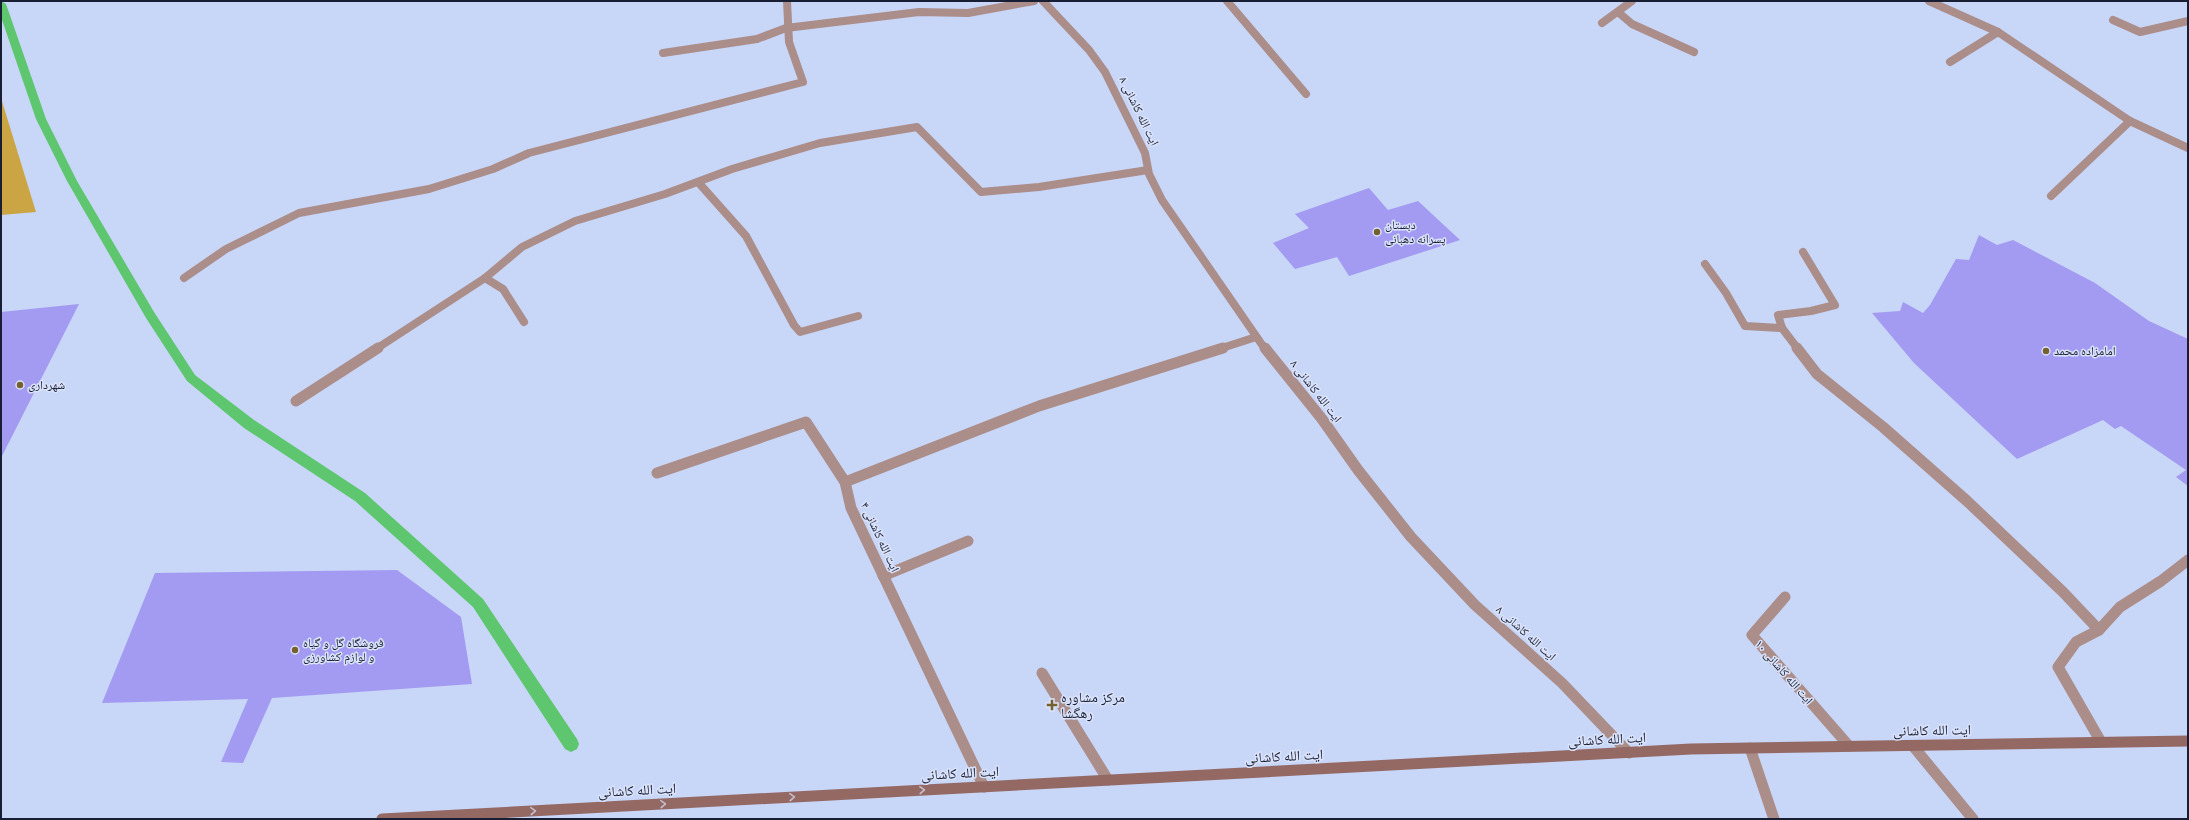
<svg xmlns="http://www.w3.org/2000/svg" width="2189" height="820" viewBox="0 0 2189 820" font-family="'Playfair Display','Noto Naskh Arabic',serif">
<rect width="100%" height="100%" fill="#c8d6f8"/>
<polygon fill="#cba544" points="1,98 36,212 1,215"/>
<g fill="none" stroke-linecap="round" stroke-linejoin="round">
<polygon fill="#5dc66f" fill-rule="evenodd" points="1,1 6,4 46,119 77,181 154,312 195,375 254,420 365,493 483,599 577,739 579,744 577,749 571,752 565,749 473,607 355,501 244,428 187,381 146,318 67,181 36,119 1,17"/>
</g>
<g fill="#a39af1">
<polygon points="1369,188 1388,210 1418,201 1460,240 1349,276 1337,257 1295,269 1273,243 1309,228 1295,214"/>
<polygon points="1979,235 1997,245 2013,240 2095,283 2149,321 2188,339 2188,486 2176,477 2186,470 2121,426 2115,429 2103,420 2017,459 1914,363 1872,313 1900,311 1903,302 1923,313 1930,305 1956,259 1969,260"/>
<polygon points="79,304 1,458 1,312"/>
<polygon points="397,570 461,617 472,684 272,698 243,763 221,762 248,699 102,703 155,573"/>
</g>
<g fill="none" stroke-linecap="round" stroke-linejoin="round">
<polyline stroke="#ab8d89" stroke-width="8" points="2113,20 2140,32 2188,21"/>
<g stroke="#ab8d89" stroke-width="8">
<polyline points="1043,1 1089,50 1105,72 1145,153 1149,174 1162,200 1265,349"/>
<polyline points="1227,1 1306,94"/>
<polyline points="1929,1 1998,32 2130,121 2188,148"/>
<polyline points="1618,12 1632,24 1694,52"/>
<polyline points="1602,23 1632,1"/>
<polyline points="663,53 757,39 786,28 919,12 968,13 1034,1"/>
<polyline points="1950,62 1998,32"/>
<polyline points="698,182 746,236 794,325 800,332 858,316"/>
<polyline points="2051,196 2130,121"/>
<polyline points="1705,264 1726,293 1745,326 1782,328"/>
<polyline points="184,278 226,249 299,213 429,189 493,169 529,153 803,82 789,42 787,1"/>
<polyline points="485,278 503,289 524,322"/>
<polyline points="376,349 485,278 522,247 575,221 665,194 732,169 820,143 917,127 981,192 1039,187 1148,170"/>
<polyline points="1219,349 1256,337"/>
<polyline points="1798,349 1782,328 1778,315 1811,311 1835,305 1803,252"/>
</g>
<g stroke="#ab8d89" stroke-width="11">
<polyline points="1265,348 1322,419 1358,470 1411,537 1475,605 1562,683 1629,753"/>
<polyline points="1797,348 1817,374 1883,427 1967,501 2063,592 2099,630"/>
<polyline points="296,401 378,348"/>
<polyline points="657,473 806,422 845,482 851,508 984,787"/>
<polyline points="845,482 1039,406 1223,348"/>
<polyline points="883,576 968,541"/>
<polyline points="1785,597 1752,635 1849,746"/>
<polyline points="1042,673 1108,780"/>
<polyline points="2101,742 2058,667 2076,642 2099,630 2120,607 2161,581 2188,560"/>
<polyline points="1913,746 1973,819"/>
<polyline points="1750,748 1774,819"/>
</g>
<polyline stroke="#946964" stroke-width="11" points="382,819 1691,749 2188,741"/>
</g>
<defs><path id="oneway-chevron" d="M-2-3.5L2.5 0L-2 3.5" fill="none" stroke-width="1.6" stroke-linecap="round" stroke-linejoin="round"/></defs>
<g stroke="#c5becd">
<use href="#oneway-chevron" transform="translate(922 790) rotate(-3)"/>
<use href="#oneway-chevron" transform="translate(792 797) rotate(-3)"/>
<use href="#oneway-chevron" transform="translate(663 804) rotate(-3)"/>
<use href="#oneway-chevron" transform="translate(533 811) rotate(-3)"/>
</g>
<g fill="#756130" stroke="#dae3fa" stroke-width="1.5">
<circle cx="1377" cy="232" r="4"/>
<circle cx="2046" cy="351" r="4"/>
<circle cx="20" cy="385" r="4"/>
<circle cx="295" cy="650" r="4"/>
<path d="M1050 699h4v4h4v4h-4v4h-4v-4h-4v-4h4z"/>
</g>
<g text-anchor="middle" stroke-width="3" stroke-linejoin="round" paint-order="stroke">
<g font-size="12" fill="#181f34" stroke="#dae3fa">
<text transform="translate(1139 111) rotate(64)" y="4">ایت الله کاشانی ۸</text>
<text transform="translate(1316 391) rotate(52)" y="4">ایت الله کاشانی ۸</text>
<text transform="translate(880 537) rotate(65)" y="4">ایت الله کاشانی ۴</text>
<text transform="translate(1526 633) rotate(42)" y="4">ایت الله کاشانی ۸</text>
<text transform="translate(1784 672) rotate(49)" y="4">ایت الله کاشانی ۱۰</text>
</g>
<g font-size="12" fill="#181f34" stroke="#dae3fa" text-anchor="start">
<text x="1385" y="229">دبستان<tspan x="1385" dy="14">پسرانه دهبانی</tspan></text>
<text x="2054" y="355">امامزاده محمد</text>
<text x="28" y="389">شهرداری</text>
<text x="303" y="647">فروشگاه گل و گیاه<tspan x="303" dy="14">و لوازم کشاورزی</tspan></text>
</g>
<g font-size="14" fill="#181f34" stroke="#dae3fa" text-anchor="start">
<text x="1061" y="702">مرکز مشاوره<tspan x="1061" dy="16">رهگشا</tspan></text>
</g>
<g font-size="14" fill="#181f34" stroke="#dae3fa">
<text transform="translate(1932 730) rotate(-1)" y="5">ایت الله کاشانی</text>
<text transform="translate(1607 739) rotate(-3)" y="5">ایت الله کاشانی</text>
<text transform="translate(1284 756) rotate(-3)" y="5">ایت الله کاشانی</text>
<text transform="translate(960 773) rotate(-3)" y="5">ایت الله کاشانی</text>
<text transform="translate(637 790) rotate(-3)" y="5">ایت الله کاشانی</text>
</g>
</g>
<rect width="2189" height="820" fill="none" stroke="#181f34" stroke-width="4"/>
</svg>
